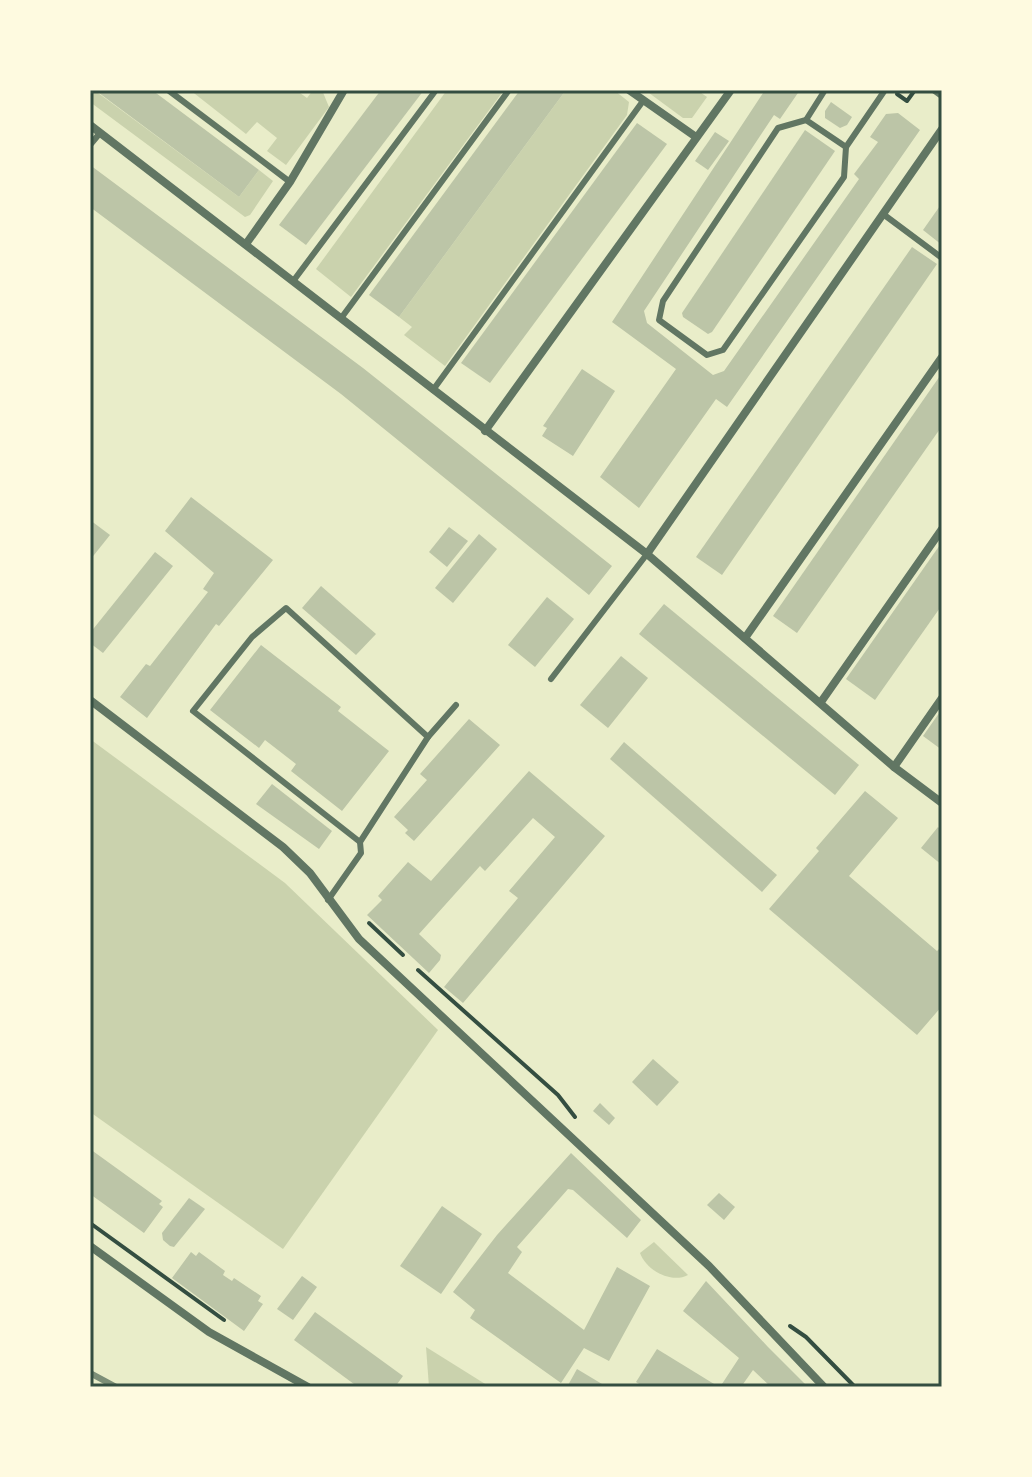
<svg xmlns="http://www.w3.org/2000/svg" width="1032" height="1477" viewBox="0 0 1032 1477" font-family="Ubuntu,sans-serif">
<rect width="100%" height="100%" fill="#e9edc9"/>
<g fill="#cad2ad">
<polygon points="90,90 94,90 239,197 259,170 273,181 250,215 245,217 90,102"/>
<polygon points="190,90 296,90 307,98 313,90 322,90 329,107 286,165 267,151 277,138 257,122 246,134"/>
<polygon points="447,90 504,90 351,297 316,269"/>
<polygon points="566,90 614,90 629,102 627,115 445,366 404,335 412,327 399,317"/>
<polygon points="645,90 697,90 707,97 692,118 683,118"/>
<polygon points="90,739 285,883 438,1030 283,1249 90,1112"/>
<path d="M654 1242 688 1275C671 1284 646 1270 640 1253Z"/>
<polygon points="426,1347 490,1387 429,1387"/>
</g>
<g fill="#bcc5a7">
<polygon points="95,90 152,90 259,170 239,197"/>
<polygon points="381,90 424,90 306,245 279,225"/>
<polygon points="520,90 566,90 399,317 369,295"/>
<polygon points="765,90 800,90 780,119 774,115 644,311 647,323 713,375 724,371 859,179 854,174 878,142 870,137 886,114 898,113 920,130 727,407 716,399 639,508 600,477 676,369 612,322"/>
<polygon points="831,102 852,117 847,125 840,128 825,118 825,111"/>
<polygon points="637,123 667,144 490,383 461,363"/>
<polygon points="805,130 835,151 712,332 708,334 683,317 682,313"/>
<polygon points="715,132 729,141 708,170 695,161"/>
<polygon points="90,165 363,368 612,566 589,595 341,394 90,207"/>
<polygon points="942,203 942,245 923,230"/>
<polygon points="912,247 937,264 722,575 696,557"/>
<polygon points="582,369 615,391 573,456 542,436 547,428 543,426"/>
<polygon points="942,373 942,426 797,633 773,616"/>
<polygon points="191,497 273,560 219,626 216,624 147,718 120,697 146,664 150,666 208,592 203,589 214,573 165,531"/>
<polygon points="90,520 110,535 90,560"/>
<polygon points="449,527 468,541 447,567 429,552"/>
<polygon points="479,534 497,549 453,603 435,588"/>
<polygon points="942,542 942,605 875,700 846,679"/>
<polygon points="155,552 173,566 103,653 90,643 90,633"/>
<polygon points="321,586 376,634 356,655 302,608"/>
<polygon points="547,597 574,619 535,667 508,645"/>
<polygon points="664,604 859,765 835,795 639,634"/>
<polygon points="261,645 341,707 338,711 389,751 342,811 291,771 296,764 265,740 259,748 210,710"/>
<polygon points="621,656 648,678 608,728 580,705"/>
<polygon points="942,709 942,750 923,736"/>
<polygon points="469,719 500,745 414,841 405,833 408,830 394,817 427,780 420,774"/>
<polygon points="624,742 777,875 762,892 610,759"/>
<polygon points="529,771 605,836 463,1003 444,987 518,898 509,891 555,837 533,818 485,871 480,866 419,934 441,955 440,960 429,973 367,915 382,900 378,896 408,862 431,881"/>
<polygon points="272,784 332,831 319,849 256,804"/>
<polygon points="865,791 898,818 849,876 937,951 942,946 942,1006 917,1035 769,909 819,851 816,848"/>
<polygon points="938,827 942,831 942,865 921,848"/>
<polygon points="653,1059 679,1082 657,1106 632,1082"/>
<polygon points="600,1103 615,1118 609,1125 593,1111"/>
<polygon points="90,1149 162,1201 159,1204 163,1207 144,1233 90,1194"/>
<polygon points="571,1153 641,1220 627,1238 573,1190 568,1189 517,1247 522,1252 508,1273 584,1330 617,1267 650,1286 609,1361 584,1348 561,1383 470,1318 475,1310 453,1292 497,1235"/>
<polygon points="719,1193 735,1207 724,1220 707,1205"/>
<polygon points="189,1198 205,1209 174,1247 170,1246 163,1240 162,1233"/>
<polygon points="442,1206 482,1234 441,1294 400,1266"/>
<polygon points="191,1252 196,1256 199,1252 225,1271 223,1275 232,1281 234,1278 261,1296 258,1301 263,1304 244,1331 172,1278"/>
<polygon points="302,1276 317,1287 293,1320 277,1309"/>
<polygon points="706,1281 768,1347 808,1387 771,1387 753,1370 741,1387 720,1387 739,1358 683,1311"/>
<polygon points="315,1312 403,1376 395,1387 358,1387 294,1340"/>
<polygon points="657,1349 719,1387 644,1387 636,1382"/>
<polygon points="577,1369 607,1387 567,1387"/>
</g>
<g fill="none" stroke-linecap="round" stroke-linejoin="round">
<g stroke="#344e41" stroke-width="4">
<polyline points="897,94 907,101 915,90"/>
<polyline points="369,923 403,955"/>
<polyline points="418,970 558,1095 575,1117"/>
<polyline points="90,1223 224,1320"/>
<polyline points="790,1326 806,1337 855,1387"/>
</g>
<g stroke="#617663" stroke-width="6">
<polyline points="168,90 290,182"/>
<polyline points="825,90 806,120 778,128 663,301 659,320 707,355 723,350 844,177 846,147 885,90"/>
<polyline points="806,120 846,147"/>
<polyline points="90,145 100,133"/>
<polyline points="883,214 942,258"/>
<polyline points="294,280 436,90"/>
<polyline points="342,317 509,90"/>
<polyline points="433,390 643,101"/>
<polyline points="551,679 647,554"/>
<polyline points="360,842 193,711 252,637 286,608 428,737"/>
<polyline points="328,900 361,853 360,842 382,808 428,737 456,705"/>
</g>
<g stroke="#617663" stroke-width="8">
<polyline points="629,90 696,137"/>
<polyline points="935,90 942,95"/>
<polyline points="90,125 647,554 894,767 942,803"/>
<polyline points="246,244 290,182 344,90"/>
<polyline points="485,431 731,90"/>
<polyline points="647,554 942,129"/>
<polyline points="745,638 942,357"/>
<polyline points="90,700 283,847 310,873 359,939 709,1266 824,1387"/>
<polyline points="821,702 942,529"/>
<polyline points="894,767 942,698"/>
<polyline points="90,1246 209,1332 308,1387"/>
</g>
<polyline stroke="#7c8e77" stroke-width="6" points="90,1373 116,1387"/>
</g>
<rect width="1032" height="1477" fill="none" stroke="#fefae0" stroke-width="184"/>
<rect x="92" y="92" width="848" height="1293" fill="none" stroke="#344e41" stroke-width="3"/>
</svg>
